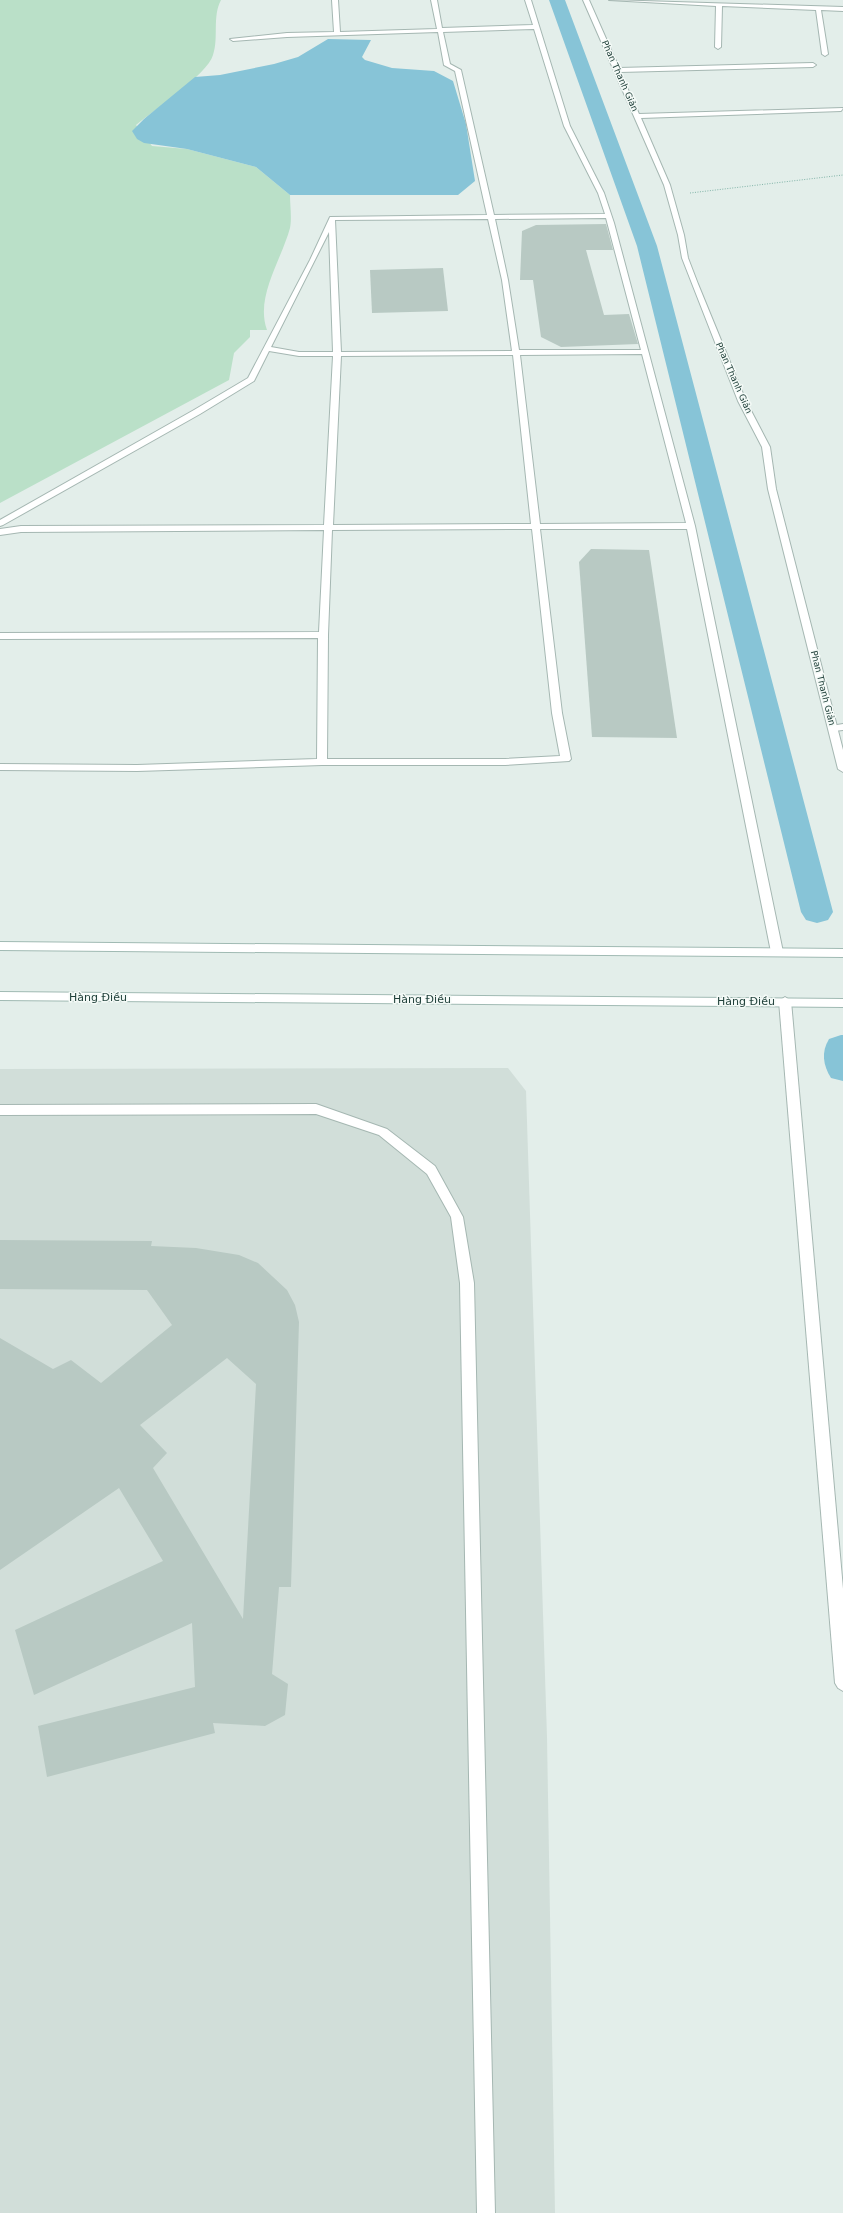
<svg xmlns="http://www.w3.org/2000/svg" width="843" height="2213" viewBox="0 0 843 2213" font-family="'DejaVu Sans',sans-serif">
<rect width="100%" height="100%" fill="#e3eeea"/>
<polygon fill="#d1ded9" points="508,1068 526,1091 547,1737 555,2213 0,2213 0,1069"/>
<path fill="#bae0c8" d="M0 0H221C212 17 219 37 213 55 207 75 154 110 136 125L152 146 187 149 256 167 290 195C290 205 292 218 290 228 281 261 255 297 267 330H250V337L234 353 229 380 0 503Z"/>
<polygon fill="#87c4d7" points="328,39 371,40 362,57 365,60 392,68 434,71 453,81 466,124 475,181 458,195 290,195 256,167 187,149 144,143 137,139 132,131 144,119 195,77 220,75 274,64 298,57"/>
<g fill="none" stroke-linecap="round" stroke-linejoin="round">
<g fill="#87c4d7" fill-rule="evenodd">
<polygon points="549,0 565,0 657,246 833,912 828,920 817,923 806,920 801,912 637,246"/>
<path d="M841 1035H843V1081L831 1078C823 1065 821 1052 829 1039Z"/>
</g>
</g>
<g fill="#b8c9c3" fill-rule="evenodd">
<polygon points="606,224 613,250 586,250 604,315 629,314 638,344 561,347 541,337 533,280 520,280 522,231 536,225"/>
<polygon points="443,268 448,311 372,313 370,270"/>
<polygon points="591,549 649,550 677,738 592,737 579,562"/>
<path d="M0 1240 152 1241 151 1246 196 1248 239 1255 258 1263 287 1290 295 1305 299 1322 291 1587H279L272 1674 288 1684 285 1715 265 1726 213 1723 215 1733 47 1777 38 1726 195 1687 192 1623 34 1695 15 1630 163 1561 119 1488 0 1570V1338L53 1369 71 1360 101 1383 172 1325 147 1290 0 1289ZM227 1358 256 1384 243 1619 153 1468 167 1453 140 1425Z"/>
</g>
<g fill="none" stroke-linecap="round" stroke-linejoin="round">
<g stroke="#a5b7b2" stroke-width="2">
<g id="service">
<polygon points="843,724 843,730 834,731 829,728 831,726"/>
<polygon points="785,997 791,1001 843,1589 843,1691 838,1688 835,1683 779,1001"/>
<polygon points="316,1104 387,1129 435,1166 463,1217 474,1283 495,2213 477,2213 460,1283 451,1217 427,1174 379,1135 316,1114 0,1115 0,1105"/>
</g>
</g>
<g stroke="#a5b7b2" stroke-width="2">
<g id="minor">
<path d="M332 0H338L340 32 437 29 431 0H437L442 28 533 25 525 0H531L570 126 604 193 614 223 695 526 783 952 781 955H773L771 952 687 529H540L562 713 571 759 569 761 505 765H322L137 771 0 770V764L137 765 317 759 318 638 0 639V633L319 632 324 530 21 532 0 535V529L21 526 324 525 333 356H299L269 351 254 381 200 414 3 525 0 526V520L194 410 248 378 310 260 330 217 487 215 455 71 444 65 438 32 287 37 233 41 230 39 287 33 334 32ZM534 29 564 126 598 193 605 214 494 215 461 70 450 64 443 32ZM606 218 641 350H519L508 280 495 219ZM488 219 502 280 512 351 341 352 335 220ZM329 232 333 352H299L271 347ZM642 354 686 523 540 524 520 355ZM513 355 531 524 333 525 341 356ZM532 529 552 713 560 756 505 759H327L328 635 332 530Z"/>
<polygon points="583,0 589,0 619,68 813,63 816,65 813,67 620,72 639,114 843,108 841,111 641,118 670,185 684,235 688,258 698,284 746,401 770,447 776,489 843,750 843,772 838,769 768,489 762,447 738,401 682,258 678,235 664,185"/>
<polygon points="609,0 843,7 843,11 821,10 828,54 825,56 822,54 816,10 722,6 721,47 718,49 715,47 716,6"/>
</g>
</g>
<g stroke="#a0bab3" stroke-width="2">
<g id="secondary">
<polygon points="0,942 843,949 843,957 0,950"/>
<polygon points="0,992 843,999 843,1007 0,1000"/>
</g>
</g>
<polyline stroke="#81b4a8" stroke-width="1" stroke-dasharray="1 1.5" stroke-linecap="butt" points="690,193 843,175"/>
<use href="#service" fill="#fff" fill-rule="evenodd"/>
<use href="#minor" fill="#fff" fill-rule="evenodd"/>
<use href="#secondary" fill="#fff" fill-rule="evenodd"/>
</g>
<g text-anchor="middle" stroke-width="3" stroke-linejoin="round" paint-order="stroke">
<g font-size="9" fill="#21413b" stroke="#f4faf7">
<text transform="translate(620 76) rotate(66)" y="3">Phan Thanh Giản</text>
<text transform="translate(734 378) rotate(66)" y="3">Phan Thanh Giản</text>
<text transform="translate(823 688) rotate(76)" y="3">Phan Thanh Giản</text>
</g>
<g font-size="11" fill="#21413b" stroke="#f4faf7">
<text x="98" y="1001">Hàng Điều</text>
<text x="422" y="1003">Hàng Điều</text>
<text x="746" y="1005">Hàng Điều</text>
</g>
</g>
</svg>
